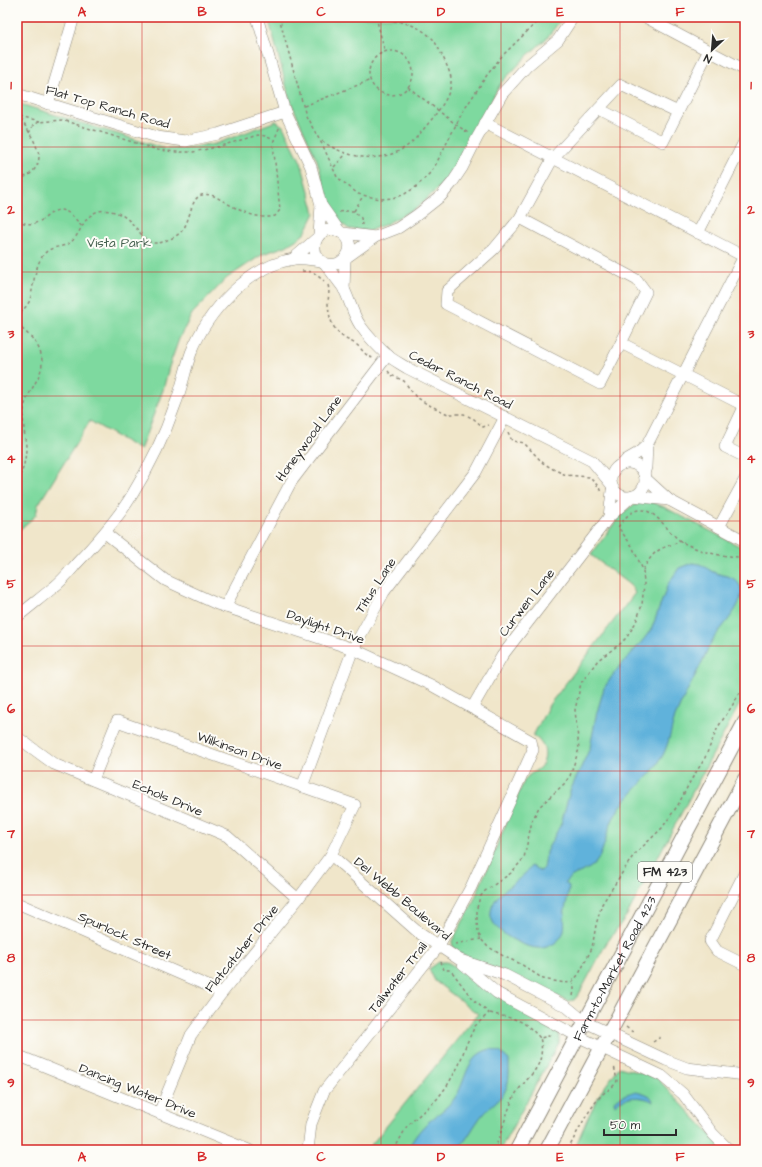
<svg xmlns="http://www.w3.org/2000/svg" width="762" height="1167" viewBox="0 0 762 1167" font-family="'Architects Daughter',sans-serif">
<rect width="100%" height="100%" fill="#fdfcf7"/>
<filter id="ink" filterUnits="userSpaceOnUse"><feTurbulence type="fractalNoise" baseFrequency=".025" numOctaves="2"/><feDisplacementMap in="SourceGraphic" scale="8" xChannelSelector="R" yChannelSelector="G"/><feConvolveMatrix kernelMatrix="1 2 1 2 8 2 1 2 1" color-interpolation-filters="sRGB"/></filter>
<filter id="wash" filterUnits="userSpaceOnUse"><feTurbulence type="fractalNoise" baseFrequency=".012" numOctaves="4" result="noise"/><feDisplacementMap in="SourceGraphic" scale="16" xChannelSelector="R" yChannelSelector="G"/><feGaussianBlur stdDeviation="0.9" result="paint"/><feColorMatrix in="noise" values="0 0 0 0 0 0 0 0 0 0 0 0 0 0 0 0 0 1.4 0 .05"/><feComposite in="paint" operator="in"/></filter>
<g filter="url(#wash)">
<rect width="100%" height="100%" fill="#f0e6ca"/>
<g fill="#7ed99f" stroke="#548265">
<polygon points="268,17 563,17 546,39 528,55 501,83 446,181 418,207 384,225 368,231 349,229 335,219 332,213 326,193 317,160 290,100"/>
<polygon points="17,103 166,149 192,148 215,144 276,121 283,126 301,162 315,213 305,233 299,238 286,246 263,254 227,278 192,314 179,339 169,367 163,390 140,450 90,421 38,505 36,515 17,532"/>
<path d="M644 502 654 503 664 507 745 549V694L627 915 606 944 579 994 574 1000 568 1001 459 953C455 950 452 947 452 941L471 907 524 781C529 773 536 772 541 766 546 761 546 748 541 742 539 740 536 738 533 736L549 705 635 593 631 586 591 555 621 514 632 506Z"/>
<polygon points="439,962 447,962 469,974 553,1027 559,1033 559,1043 500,1150 367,1150 478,1014 435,981 429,969"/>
<polygon points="619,1067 656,1077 710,1134 730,1150 574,1150 588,1117 601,1092"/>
</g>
<g fill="#61b2db" stroke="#466e83">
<path d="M692 563C704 564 704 567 713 572 722 576 735 575 740 586 748 602 720 628 712 641 707 649 704 659 699 668 691 684 682 700 675 717 671 730 669 743 663 755 650 780 625 794 613 819 606 832 605 849 597 861 589 873 571 872 565 883L569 886C569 894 566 902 565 910 563 919 567 929 561 937 556 944 546 949 537 948 522 947 487 929 491 911 495 889 521 883 531 866L541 871 544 868 545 863 546 852 561 824 570 791 590 748 596 716 604 688 615 672 644 639 652 628 668 584 679 568Z"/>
<path d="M491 1049 500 1052 509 1060C509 1071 510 1081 505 1091 501 1099 490 1106 484 1113 473 1125 469 1139 456 1150H407C412 1141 418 1132 425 1125 436 1115 450 1107 458 1093 467 1075 468 1054 491 1049Z"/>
<path d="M636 1091C643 1093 652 1094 653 1102 646 1096 623 1095 615 1105L614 1101 624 1095Z"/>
</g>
</g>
<g filter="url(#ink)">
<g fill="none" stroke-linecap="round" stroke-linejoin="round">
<g stroke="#8e887a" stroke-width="12">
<g id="minor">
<polyline points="257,17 285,112 311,167 321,205 340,232"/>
<polyline points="645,17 745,70"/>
<polyline points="709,50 678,112 621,85 553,158 520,218 494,249 447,291 446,304 600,384 621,343 745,406"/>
<polyline points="17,94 157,137 185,141 218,134 285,112"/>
<polyline points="48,104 74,17"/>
<polyline points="599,109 663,142 678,112"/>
<polyline points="485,123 745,257"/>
<polyline points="520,218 637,280 646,292 621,343"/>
<polyline points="343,233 375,237"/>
<polyline points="698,233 745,140"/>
<polyline points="319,235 321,205"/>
<polyline points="347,257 375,237 398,228 417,215 441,196 452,183 462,168 477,138 502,94 527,66 558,40 573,17"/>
<polyline points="293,259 316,239"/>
<path d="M324 263C346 271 360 242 340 232 335 229 328 229 323 232 314 238 312 251 319 259 321 261 324 262 326 265 332 273 338 281 344 289 350 301 353 315 360 325 366 334 379 348 387 355 393 360 401 364 407 368L592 461 611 484"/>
<polyline points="344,290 345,259"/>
<polyline points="745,405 725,447 745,457"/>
<circle cx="628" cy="480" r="17"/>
<polyline points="623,464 626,460 638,453 647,445 744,256"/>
<polyline points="644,474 646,467 647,445"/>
<polyline points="645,478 669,500 745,541"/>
<polyline points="633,496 669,500"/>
<polyline points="609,517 612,491 613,489"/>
<polyline points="719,527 745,479"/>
<polyline points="105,533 165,580 217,604 353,649 431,685 531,741 533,750 471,887 438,947 324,1091 311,1124 308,1150"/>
<polyline points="225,607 291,482 388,355"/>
<path d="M17 617C29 607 42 597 54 587 63 580 70 571 77 563 97 542 117 520 132 495 150 466 164 437 175 405 182 388 185 370 191 353 207 312 248 266 294 259 303 258 312 260 321 261"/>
<polyline points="472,708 502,656 609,517 631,497"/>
<polyline points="17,737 54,764 227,836 298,899"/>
<polyline points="93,780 117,721 355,805 331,855 298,899 221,994 191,1035 159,1113"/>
<polyline points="302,787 353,649 384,592 476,472 505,417"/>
<polyline points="331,855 419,933 460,960 505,975 567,1007 585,1022 666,1060 687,1068 745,1075"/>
<polyline points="745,872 710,941 717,951 745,965"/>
<polyline points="17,903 215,989 221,994"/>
<polyline points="463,964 497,993 577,1036 662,1076 683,1094 713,1134 729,1150"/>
<polyline points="17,1055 249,1150"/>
</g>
</g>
<g stroke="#8e887a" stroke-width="16">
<g id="major">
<path id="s1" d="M517 1150 745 722"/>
<polyline points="547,1150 745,779"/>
</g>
</g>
<g stroke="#8e887a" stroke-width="1.5" stroke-dasharray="3 3" stroke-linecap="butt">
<polyline points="279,17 306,116 323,146 337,177 358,194 380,199 392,198 403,195 416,187 430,173 436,164 462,113 487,75 502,56 542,17"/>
<polyline points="376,17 385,52"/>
<circle cx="391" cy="73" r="22"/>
<polyline points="408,87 458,126 468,133"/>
<polyline points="304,106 371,80"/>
<path d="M17 115C25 124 38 145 39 156 39 162 37 167 33 171 29 176 24 178 17 178"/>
<polyline points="19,117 39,122"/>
<polyline points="29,133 34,124 39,122 62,120 158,150 176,152 193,152 217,147 258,135 265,136 274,140"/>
<path d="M322 141C349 160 388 166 414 140 421 133 426 126 432 119 441 107 452 94 451 78 450 70 438 46 433 39 429 35 421 29 416 27 404 21 389 21 377 19"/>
<polyline points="334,167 346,154"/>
<polyline points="354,211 363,196"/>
<polyline points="339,212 344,211 354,211 361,218 362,225"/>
<path d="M17 220C50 238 50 184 82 227"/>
<polyline points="302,271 313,272 324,281"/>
<path d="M328 285C330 292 328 297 328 304 329 317 332 329 343 337 347 340 353 342 357 345 363 350 365 356 373 358"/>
<path d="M17 318C21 311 27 307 30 300 34 285 35 255 51 249 57 246 66 247 71 242 80 235 82 220 93 214 97 210 105 210 110 211 124 213 132 223 141 234 144 237 146 240 150 242 155 244 162 243 167 240 174 238 180 234 184 228 193 213 190 188 214 196 233 206 253 221 275 216L280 210 273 143 280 126"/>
<path d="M17 325C29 334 42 346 42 362 42 377 29 390 25 404 21 421 25 431 26 447 26 459 23 472 17 482"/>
<polyline points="388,371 391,375 404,381 415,396 427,404 448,414 464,414 474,419 483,427 489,425"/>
<polyline points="508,432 512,441 524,443 543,463 553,469 566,475 589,477 599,487 601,493"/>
<path d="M643 570C653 551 658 549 679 542H682"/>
<polyline points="455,944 481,939"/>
<polyline points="572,982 579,974 592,948 596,925 602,904 633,856 662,828 678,805 691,780 704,760 718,727 732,706 745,684"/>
<path d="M573 996C574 991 575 987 572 982L565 983 543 979 521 964 505 957 487 946 481 939 478 932 477 922V908L480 897 485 891 511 873 524 858 532 821 539 807 564 784 570 776 579 749 575 710 581 683 598 660 620 644 627 637 636 622 642 605 644 584 643 570 632 546 618 527C624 520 630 509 642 510 657 511 669 534 682 542 697 550 713 555 730 556 735 557 740 557 745 558"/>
<path d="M490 1013C516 1020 521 1017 540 1038"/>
<polyline points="626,1027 634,1033"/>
<polyline points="653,1042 662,1036"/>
<polyline points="394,1150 407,1126 437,1099 447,1086 459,1065 466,1045 475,1026 489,1013 473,1000 453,973 449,970 444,970 441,962"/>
<path d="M494 1150C502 1133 506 1112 515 1095 522 1083 536 1073 540 1060 542 1053 542 1044 540 1038L549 1036 551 1033"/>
<path d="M568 1150C577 1132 586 1114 599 1098 604 1091 613 1089 617 1081L614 1065"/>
</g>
<use href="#minor" stroke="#fff" stroke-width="11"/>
<use href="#major" stroke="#fff" stroke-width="14"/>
</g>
</g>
<path fill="none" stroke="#d62828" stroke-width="1" stroke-opacity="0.55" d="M142 17V1150M261 17V1150M381 17V1150M501 17V1150M620 17V1150M17 147H745M17 272H745M17 396H745M17 521H745M17 646H745M17 771H745M17 895H745M17 1020H745"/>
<g text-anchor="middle" stroke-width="4" stroke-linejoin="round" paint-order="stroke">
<rect fill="#fdfcf7" stroke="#6a6a68" stroke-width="1" x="638" y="862" width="54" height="20" rx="3"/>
<g font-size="12" font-weight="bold" fill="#2b2b2b">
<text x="665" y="876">FM 423</text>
</g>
<g font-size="13" fill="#2b2b2b" stroke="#fdfcf7">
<text transform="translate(108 106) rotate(16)" y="5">Flat Top Ranch Road</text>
<text transform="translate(461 379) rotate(27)" y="5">Cedar Ranch Road</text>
<text transform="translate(308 438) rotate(-54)" y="5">Honeywood Lane</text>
<text transform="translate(375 585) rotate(-57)" y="5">Titus Lane</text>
<text transform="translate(526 602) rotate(-52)" y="5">Curwen Lane</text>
<text transform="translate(326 626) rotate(19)" y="5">Daylight Drive</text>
<text transform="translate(240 750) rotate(20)" y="5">Wilkinson Drive</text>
<text transform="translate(168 797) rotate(23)" y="5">Echols Drive</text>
<text transform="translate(403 898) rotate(40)" y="5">Del Webb Boulevard</text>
<text transform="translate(125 935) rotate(24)" y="5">Spurlock Street</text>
<text transform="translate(241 948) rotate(-51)" y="5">Flatcatcher Drive</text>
<text dy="5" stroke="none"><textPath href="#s1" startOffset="206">Farm-to-Market Road 423</textPath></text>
<text transform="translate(397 977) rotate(-52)" y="5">Tailwater Trail</text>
<text transform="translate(138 1090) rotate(22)" y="5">Dancing Water Drive</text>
</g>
<g font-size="13" fill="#445f4e" stroke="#fdfcf7">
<text x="119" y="247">Vista Park</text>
</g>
</g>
<rect width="762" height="1167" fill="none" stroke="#fdfcf7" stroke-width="44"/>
<g transform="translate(712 50) rotate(206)" stroke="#fdfcf7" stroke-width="3" paint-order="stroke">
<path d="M0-3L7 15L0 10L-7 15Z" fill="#2b2b2b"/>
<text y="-6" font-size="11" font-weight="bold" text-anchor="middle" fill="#2b2b2b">N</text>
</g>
<path d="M604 1129v6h72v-6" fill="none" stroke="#2b2b2b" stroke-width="2"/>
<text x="610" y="1129" font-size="12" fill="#2b2b2b" stroke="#fdfcf7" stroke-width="3" paint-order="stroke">50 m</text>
<rect x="22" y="22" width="718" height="1123" fill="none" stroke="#d62828" stroke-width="1.5"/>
<g font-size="13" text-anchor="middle" font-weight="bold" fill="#d62828">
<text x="82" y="16">A</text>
<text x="202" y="16">B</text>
<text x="321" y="16">C</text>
<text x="441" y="16">D</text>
<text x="560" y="16">E</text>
<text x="680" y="16">F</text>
<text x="11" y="89">1</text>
<text x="751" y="89">1</text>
<text x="11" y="214">2</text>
<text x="751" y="214">2</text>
<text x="11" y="338">3</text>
<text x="751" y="338">3</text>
<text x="11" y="463">4</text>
<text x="751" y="463">4</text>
<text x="11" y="588">5</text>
<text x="751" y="588">5</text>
<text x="11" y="713">6</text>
<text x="751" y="713">6</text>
<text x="11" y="838">7</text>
<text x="751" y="838">7</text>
<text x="11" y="962">8</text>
<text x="751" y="962">8</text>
<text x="11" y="1087">9</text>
<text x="751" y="1087">9</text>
<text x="82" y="1161">A</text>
<text x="202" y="1161">B</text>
<text x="321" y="1161">C</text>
<text x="441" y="1161">D</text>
<text x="560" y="1161">E</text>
<text x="680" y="1161">F</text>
</g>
</svg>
